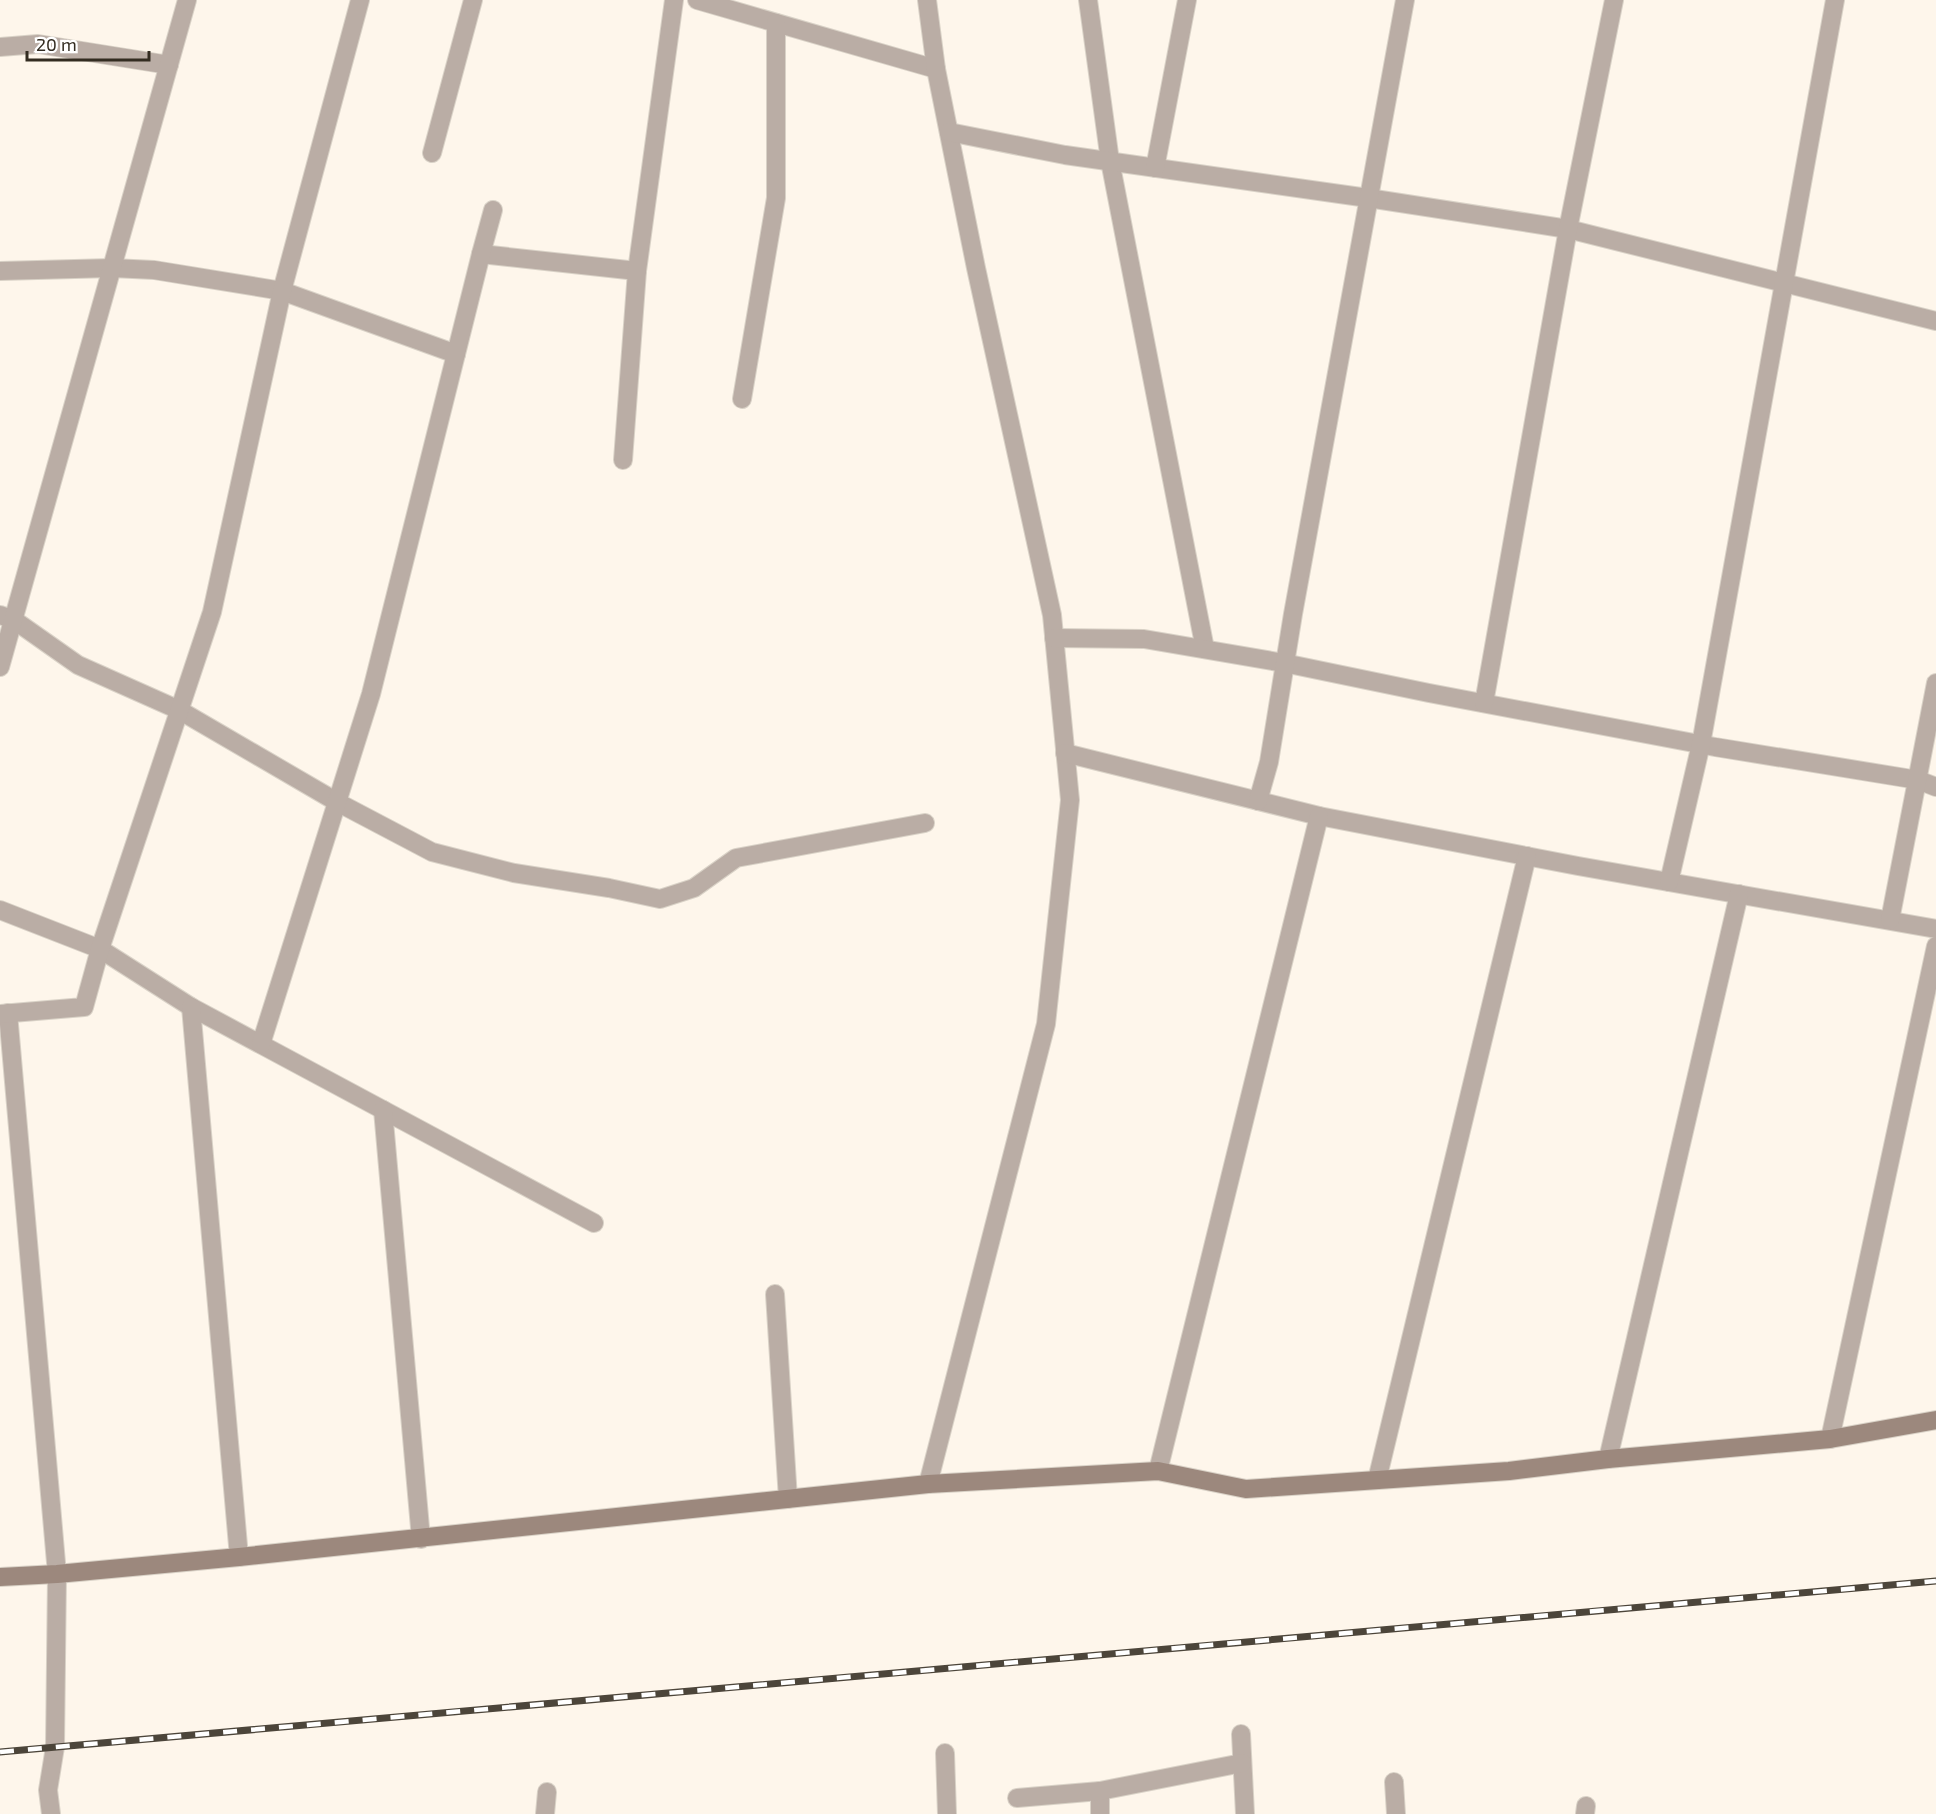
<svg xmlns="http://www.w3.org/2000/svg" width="1936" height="1814" viewBox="0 0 1936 1814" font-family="'Exo 2',sans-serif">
<rect width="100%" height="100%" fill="#fef6eb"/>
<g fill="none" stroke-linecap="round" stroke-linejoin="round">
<g stroke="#d9d2c7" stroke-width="20">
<g id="street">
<polyline points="697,0 936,69"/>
<polyline points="927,0 936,69 976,268 1052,615 1070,800 1046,1024 928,1484"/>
<polyline points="1088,0 1110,161 1205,649"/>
<polyline points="0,47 38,44 169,65"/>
<polyline points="949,132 1065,155 1368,198 1568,229 1936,321"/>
<polyline points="432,153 473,0"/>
<polyline points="1155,168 1187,0"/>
<polyline points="481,254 637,271"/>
<polyline points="0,271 112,268 154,270 282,291 456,354"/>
<polyline points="742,399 776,198 776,23"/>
<polyline points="623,460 637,271 674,0"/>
<polyline points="0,615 14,620 78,665 179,710 337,802 432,852 514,873 609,888 660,899 694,888 736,858 925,823"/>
<polyline points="1054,638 1144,639 1284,663 1429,693 1715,747 1918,780 1936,787"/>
<polyline points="0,667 187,0"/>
<polyline points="1484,703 1568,229 1614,0"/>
<polyline points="1065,753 1319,816 1578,866 1936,929"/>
<polyline points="1258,801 1269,762 1293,614 1405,0"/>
<polyline points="1669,882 1701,744 1835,0"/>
<polyline points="0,910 100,949 191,1007 594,1223"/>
<polyline points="1890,920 1936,683"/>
<polyline points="191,1007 239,1557"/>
<polyline points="8,1013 57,1574 55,1747 48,1790 51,1814"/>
<polyline points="0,1014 84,1007 100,949 212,612 282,291 360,0"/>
<polyline points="261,1044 371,694 481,254 493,210"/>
<polyline points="383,1110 421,1539"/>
<polyline points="775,1294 788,1499"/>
<polyline points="1830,1439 1936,946"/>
<polyline points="1608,1459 1739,894"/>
<polyline points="1158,1471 1319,816"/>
<polyline points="1377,1480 1527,856"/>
<polyline points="1241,1734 1245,1814"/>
<polyline points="945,1753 947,1814"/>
<polyline points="1394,1782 1396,1814"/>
<polyline points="1100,1791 1100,1814"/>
<polyline points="1017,1798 1100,1791 1242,1763"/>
<polyline points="545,1814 547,1792"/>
<polyline points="1585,1814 1586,1806"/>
</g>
</g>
<g stroke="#d9d2c7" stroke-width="20">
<polyline id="secondary" points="0,1577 57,1574 239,1557 928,1484 1158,1471 1246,1489 1509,1471 1608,1459 1830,1439 1936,1420"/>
</g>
<use href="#street" stroke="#baada5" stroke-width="18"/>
<use href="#secondary" stroke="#9c887d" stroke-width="18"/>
<g stroke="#4c453a" stroke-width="7">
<polyline id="rail" points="0,1752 1936,1581"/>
</g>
<use href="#rail" stroke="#fff" stroke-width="4.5" stroke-dasharray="14" stroke-linecap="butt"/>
</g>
<path d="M27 51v9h122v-9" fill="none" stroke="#332c21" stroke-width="3"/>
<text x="36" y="51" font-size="18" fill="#332c21" stroke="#ffffff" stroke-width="4.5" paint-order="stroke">20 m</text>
</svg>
